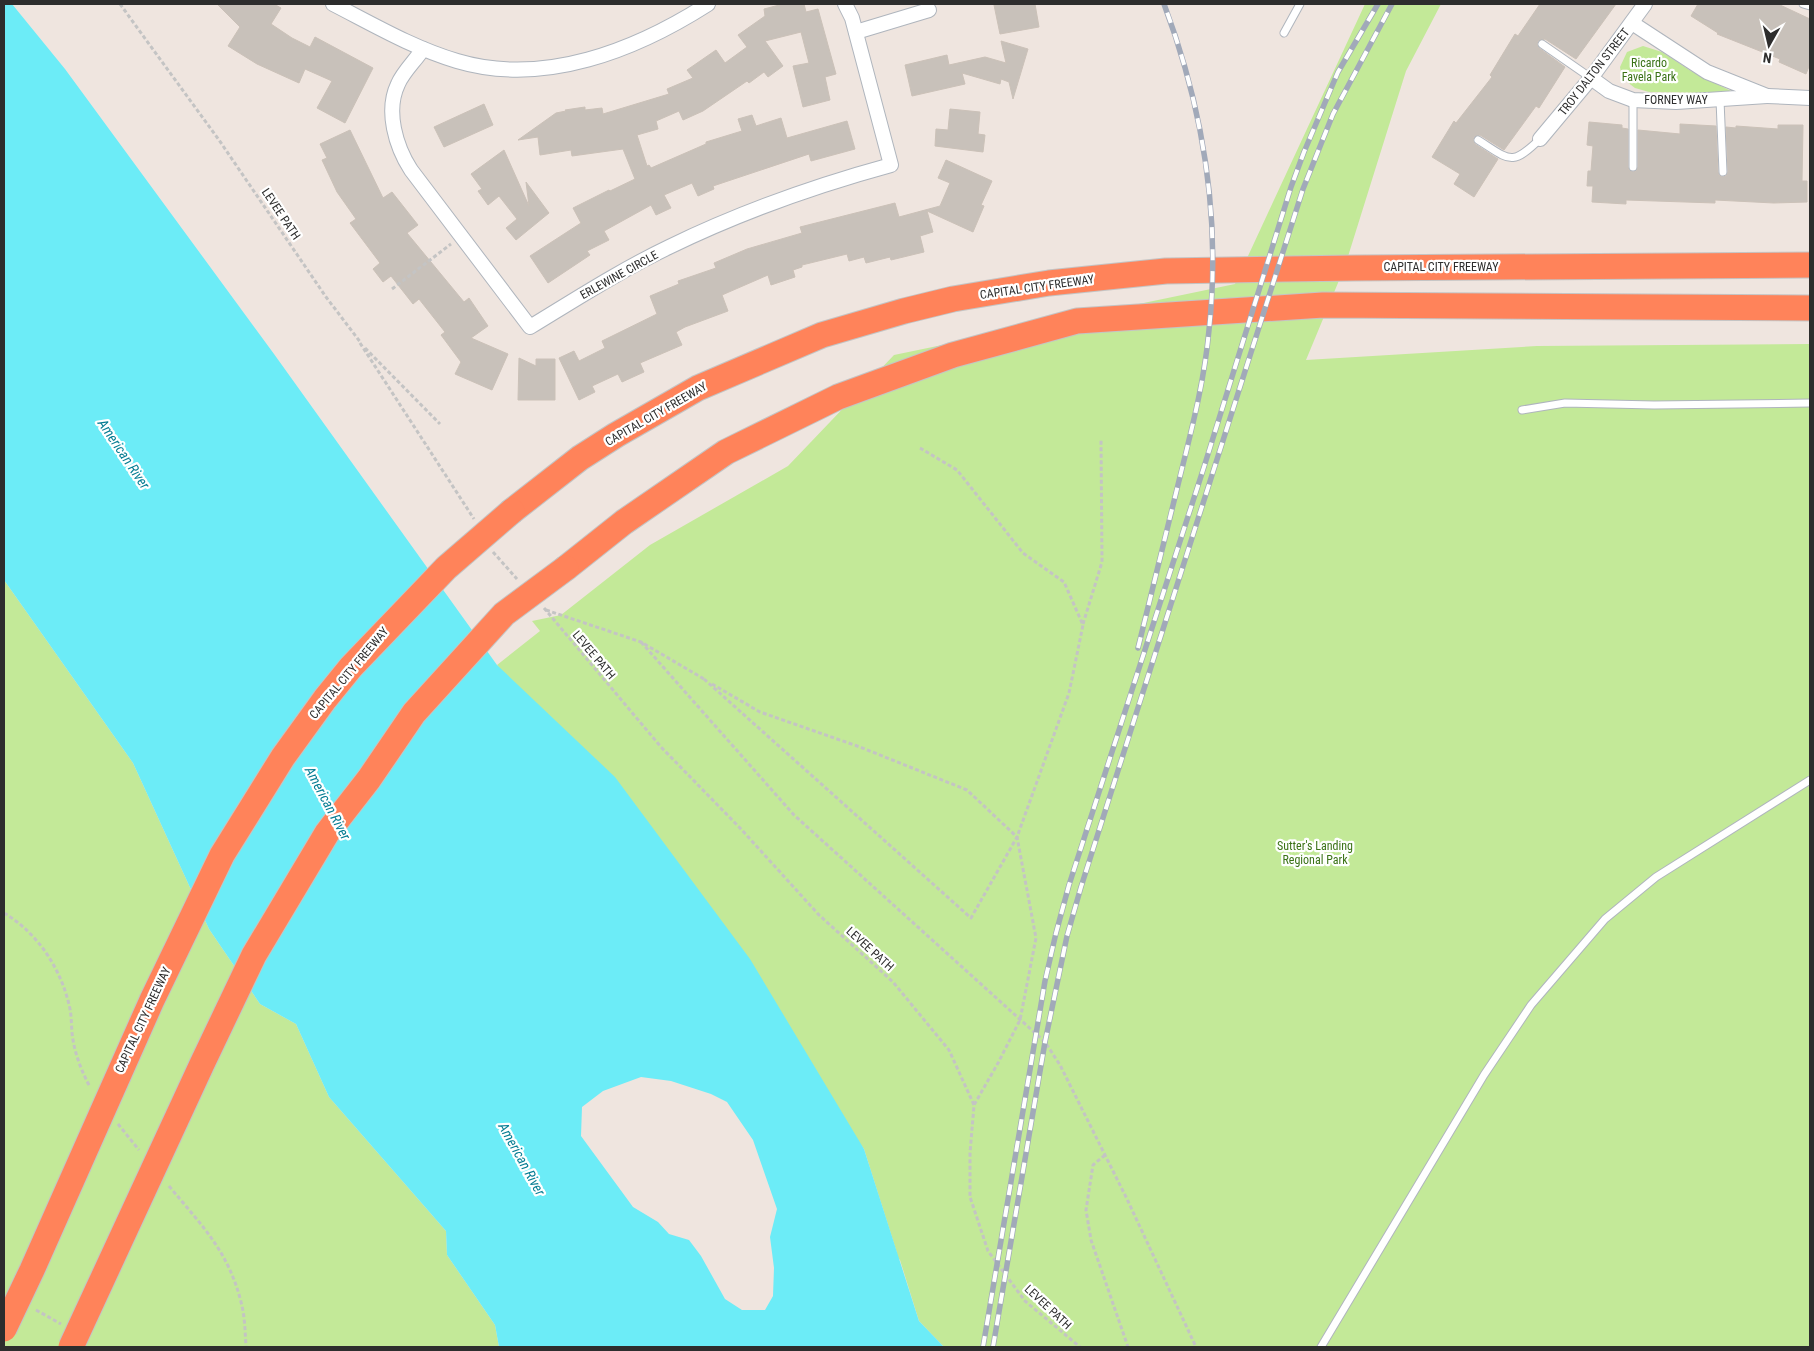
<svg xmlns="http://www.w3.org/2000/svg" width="1814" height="1351" viewBox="0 0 1814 1351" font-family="'Roboto Condensed',sans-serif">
<rect width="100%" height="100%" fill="#efe5df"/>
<g fill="#c3e998">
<polygon points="1365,4 1441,4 1406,71 1345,266 1306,360 1537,346 1810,344 1810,1347 944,1347 919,1321 900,1260 897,1257 897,1253 864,1149 497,665 540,631 532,621 561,615 650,545 788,466 894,355 1235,284"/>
<polygon points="1643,46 1662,52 1691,71 1735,93 1649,92 1635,88 1622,78 1620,67 1627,52"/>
<polygon points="4,580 133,763 209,929 260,1004 296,1024 329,1097 446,1231 447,1255 495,1325 499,1347 4,1347"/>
</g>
<path fill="#6cecf7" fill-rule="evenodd" d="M4 4H12L65 69 274 354 497 665 615 777 750 959 864 1149 919 1321 944 1347H499L495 1325 447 1255 446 1231 329 1097 296 1024 260 1004 209 929 133 763 4 580ZM641 1077 671 1081 711 1094 727 1102 753 1140 777 1209 770 1237 774 1268 773 1296 765 1310H742L725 1299 701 1256 689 1240 669 1234 658 1222 633 1207 581 1136 582 1107 603 1091Z"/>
<g fill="#c8c1ba" stroke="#cbc1b8">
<polygon points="217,4 274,4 281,8 271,24 292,38 310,47 315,37 373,68 345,123 317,108 332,81 305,69 299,83 257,64 228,46 240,27"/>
<polygon points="783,4 804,4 806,12 818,9 836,74 825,77 830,100 803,107 793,66 809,63 801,32 765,41 783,66 768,77 764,72 749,83 747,81 703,111 683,120 679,111 656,121 658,129 637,135 647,166 649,165 651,168 706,144 706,142 742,131 738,119 752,115 756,126 781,118 787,138 847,121 855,149 811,161 809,154 713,186 714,189 698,196 692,183 664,195 671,208 656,215 651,205 604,231 609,240 587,251 590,255 548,283 530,256 581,223 573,208 609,190 610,191 635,179 623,149 572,156 571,150 540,155 538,137 518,140 556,113 566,111 565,110 585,107 585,110 602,108 603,114 669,94 667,89 693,78 687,70 716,50 725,63 747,47 738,35 765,16 764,9"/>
<polygon points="1003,4 1035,4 1039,27 1000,34 994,5"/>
<polygon points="1540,4 1616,4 1576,59 1545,39 1538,41 1537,44 1539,48 1565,67 1539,108 1536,106 1504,150 1480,135 1474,137 1473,140 1475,144 1498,159 1474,197 1454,184 1460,174 1432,157 1454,121 1456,123 1492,77 1490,75 1515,34 1518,36"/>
<polygon points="1698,4 1778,4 1810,19 1810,64 1806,74 1779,62 1780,59 1717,34 1718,33 1691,16"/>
<polygon points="1001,41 1028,49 1013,99 1009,82 1001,79 1000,84 962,73 965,84 912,96 905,65 947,55 949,65 985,57 1006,63"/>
<polygon points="484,104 493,125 444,147 434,127"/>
<polygon points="950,109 980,112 978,134 985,135 983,152 935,146 936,129 948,130"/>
<polygon points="1589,122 1622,125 1622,128 1628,129 1628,167 1629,170 1633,172 1636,171 1638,167 1638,130 1680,134 1680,124 1716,126 1718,172 1719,175 1723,177 1726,176 1728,172 1726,127 1736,128 1736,126 1778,129 1778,125 1803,125 1802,181 1807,181 1807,202 1774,203 1715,200 1715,203 1626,200 1626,204 1592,202 1593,186 1587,186 1588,171 1591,171 1593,146 1587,145"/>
<polygon points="350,130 383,198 392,192 418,225 407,233 464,302 469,298 488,326 471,338 508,354 492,390 455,374 461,362 441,335 445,332 419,299 413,304 391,276 383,282 373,269 380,263 350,223 356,219 337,192 322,160 327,158 320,144"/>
<polygon points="504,150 529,206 526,182 549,213 516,240 506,228 517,219 499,196 488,205 478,191 482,189 471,174"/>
<polygon points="946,160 992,181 981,205 984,206 973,232 927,211 933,232 920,236 924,252 891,260 890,257 866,263 864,257 849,261 847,254 802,265 802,267 793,270 795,277 771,285 768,275 722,295 728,311 685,327 676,332 682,345 640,363 644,372 622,382 618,374 592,386 595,392 579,400 559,358 574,351 579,361 605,348 602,341 657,314 650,296 679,284 678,281 716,268 714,263 747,249 802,233 800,227 895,203 899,217 940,206 950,183 938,178"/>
<polygon points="519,358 536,366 536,359 555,359 555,400 518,400"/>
</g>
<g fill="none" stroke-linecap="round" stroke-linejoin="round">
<g stroke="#afb5bd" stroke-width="9">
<g id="lane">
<polyline points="1803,4 1810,6"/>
<polyline points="1284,33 1300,4"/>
<polyline points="1542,44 1591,78"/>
<polyline points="1720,100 1723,172"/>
<path d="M1478 140C1510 160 1511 167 1540 139"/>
<polyline points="1633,167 1633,100"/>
<polyline points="1522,410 1565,403 1654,405 1810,403"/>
<polyline points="1321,1347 1484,1075 1531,1005 1605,919 1656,877 1810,780"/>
</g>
</g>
<g stroke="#afb5bd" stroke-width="16">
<g id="street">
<path d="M333 4C374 25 413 48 457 61 544 87 636 50 708 4"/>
<polyline points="856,32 929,10"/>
<path d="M423 49C415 61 403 72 398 84 385 111 396 147 411 170L530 327C576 299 621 270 669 247 741 212 814 186 891 165L852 18 845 4"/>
<polyline points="1591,78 1609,91 1633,100 1676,102 1767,96 1707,72 1632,23"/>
<polyline points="1767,96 1810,98"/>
<polyline points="1540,139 1591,78 1645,4"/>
</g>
</g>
<g stroke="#c4c4c4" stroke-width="27">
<g id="highway">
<polyline points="512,511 580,458 616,435 698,388 822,335 904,311 953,299 1049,283 1166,271 1355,268 1810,265"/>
<polyline points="566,568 624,522 726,452 838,397 953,355 1077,321 1323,305 1810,308"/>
</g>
</g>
<g stroke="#c4c4c4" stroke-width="3" stroke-dasharray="4 2.5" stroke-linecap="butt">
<polyline points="120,4 219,140 326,297 361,343"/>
<polyline points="392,289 451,244"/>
<polyline points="360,343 474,519"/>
<polyline points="365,348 440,424"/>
<polyline points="493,552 517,579"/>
<polyline points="544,608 661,747 740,828 819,915 893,982 949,1050 974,1105 970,1153 970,1197 988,1251 1025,1301 1080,1347"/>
<polyline points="546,610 641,642 704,679"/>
<polyline points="1083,624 1102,562 1101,440"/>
<polyline points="641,642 794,815 1045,1042 1060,1065 1127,1199 1196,1347"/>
<polyline points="704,679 971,918 1017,837 1069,693 1083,625 1064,582 1023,553 957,470 920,448"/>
<polyline points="712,684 760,712 860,747 967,790 1017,837 1036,938 1020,1020 998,1063 974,1105"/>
<path d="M4 913C38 933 62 970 70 1009 72 1019 71 1030 73 1040 76 1057 82 1072 90 1087"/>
<polyline points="118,1124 139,1150"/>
<polyline points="1105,1155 1093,1165 1086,1210 1091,1240 1128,1347"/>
<path d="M169 1186C201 1225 228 1250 241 1302 245 1316 245 1332 246 1347"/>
<polyline points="36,1310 61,1324"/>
</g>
<use href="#lane" stroke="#fff" stroke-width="7"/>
<use href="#street" stroke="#fff" stroke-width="14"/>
<use href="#highway" stroke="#ff835a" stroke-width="25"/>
<g stroke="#a1a9b9" stroke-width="5.5">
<g id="rail">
<path d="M1138 648C1151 596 1163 545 1176 493 1189 439 1204 386 1209 330 1221 219 1203 108 1164 4"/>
<polyline points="983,1347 1045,981 1056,933 1069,885 1204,467 1291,187 1304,152 1338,72 1378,4"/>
<polyline points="993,1347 1045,1042 1067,936 1081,887 1303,189 1333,114 1392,4"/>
</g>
</g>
<use href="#rail" stroke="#fff" stroke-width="4" stroke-dasharray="11" stroke-linecap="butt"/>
<g stroke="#c4c4c4" stroke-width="27" stroke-linecap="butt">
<g id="highway-bridge">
<polyline points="4,1329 32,1270 152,1000 222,855 283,757 325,699 351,667 446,568 512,511"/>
<polyline points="71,1347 202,1064 254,955 327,833 369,779 414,713 504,614 566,568"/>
</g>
</g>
<use href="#highway-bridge" stroke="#ff835a" stroke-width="25"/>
</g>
<g text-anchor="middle" stroke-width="4.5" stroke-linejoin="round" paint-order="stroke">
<g font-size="12" fill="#3a7216" stroke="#fff">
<text x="1649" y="67">Ricardo<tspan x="1649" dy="14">Favela Park</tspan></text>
<text x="1315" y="850">Sutter's Landing<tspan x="1315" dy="14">Regional Park</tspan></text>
</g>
<g font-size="12" fill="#2d2d2d" stroke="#fff">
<text transform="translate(1594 72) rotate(-52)" y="4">TROY DALTON STREET</text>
<text x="1676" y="104">FORNEY WAY</text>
<text transform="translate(281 214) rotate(56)" y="4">LEVEE PATH</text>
<text x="1441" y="271">CAPITAL CITY FREEWAY</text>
<text transform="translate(619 275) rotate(-29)" y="4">ERLEWINE CIRCLE</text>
<text transform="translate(1037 287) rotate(-8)" y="4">CAPITAL CITY FREEWAY</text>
<text transform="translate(656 414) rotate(-30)" y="4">CAPITAL CITY FREEWAY</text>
<text transform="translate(594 655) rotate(50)" y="4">LEVEE PATH</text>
<text transform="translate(349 673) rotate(-50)" y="4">CAPITAL CITY FREEWAY</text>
<text transform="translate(870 949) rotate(42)" y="4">LEVEE PATH</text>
<text transform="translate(143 1020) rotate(-65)" y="4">CAPITAL CITY FREEWAY</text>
<text transform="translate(1048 1307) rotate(43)" y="4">LEVEE PATH</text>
</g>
<g font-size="14" font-style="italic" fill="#067d93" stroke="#fff">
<text transform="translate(124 454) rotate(56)" y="5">American River</text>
<text transform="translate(328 803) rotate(62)" y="5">American River</text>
<text transform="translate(522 1159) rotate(61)" y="5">American River</text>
</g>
</g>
<rect width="1814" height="1351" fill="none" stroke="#2d2d2d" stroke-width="10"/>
<g transform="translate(1769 45) rotate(188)" stroke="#ffffff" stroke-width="4" paint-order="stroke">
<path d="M0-4L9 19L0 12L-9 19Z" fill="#2d2d2d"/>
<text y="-8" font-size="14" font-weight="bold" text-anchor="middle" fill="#2d2d2d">N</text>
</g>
</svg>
